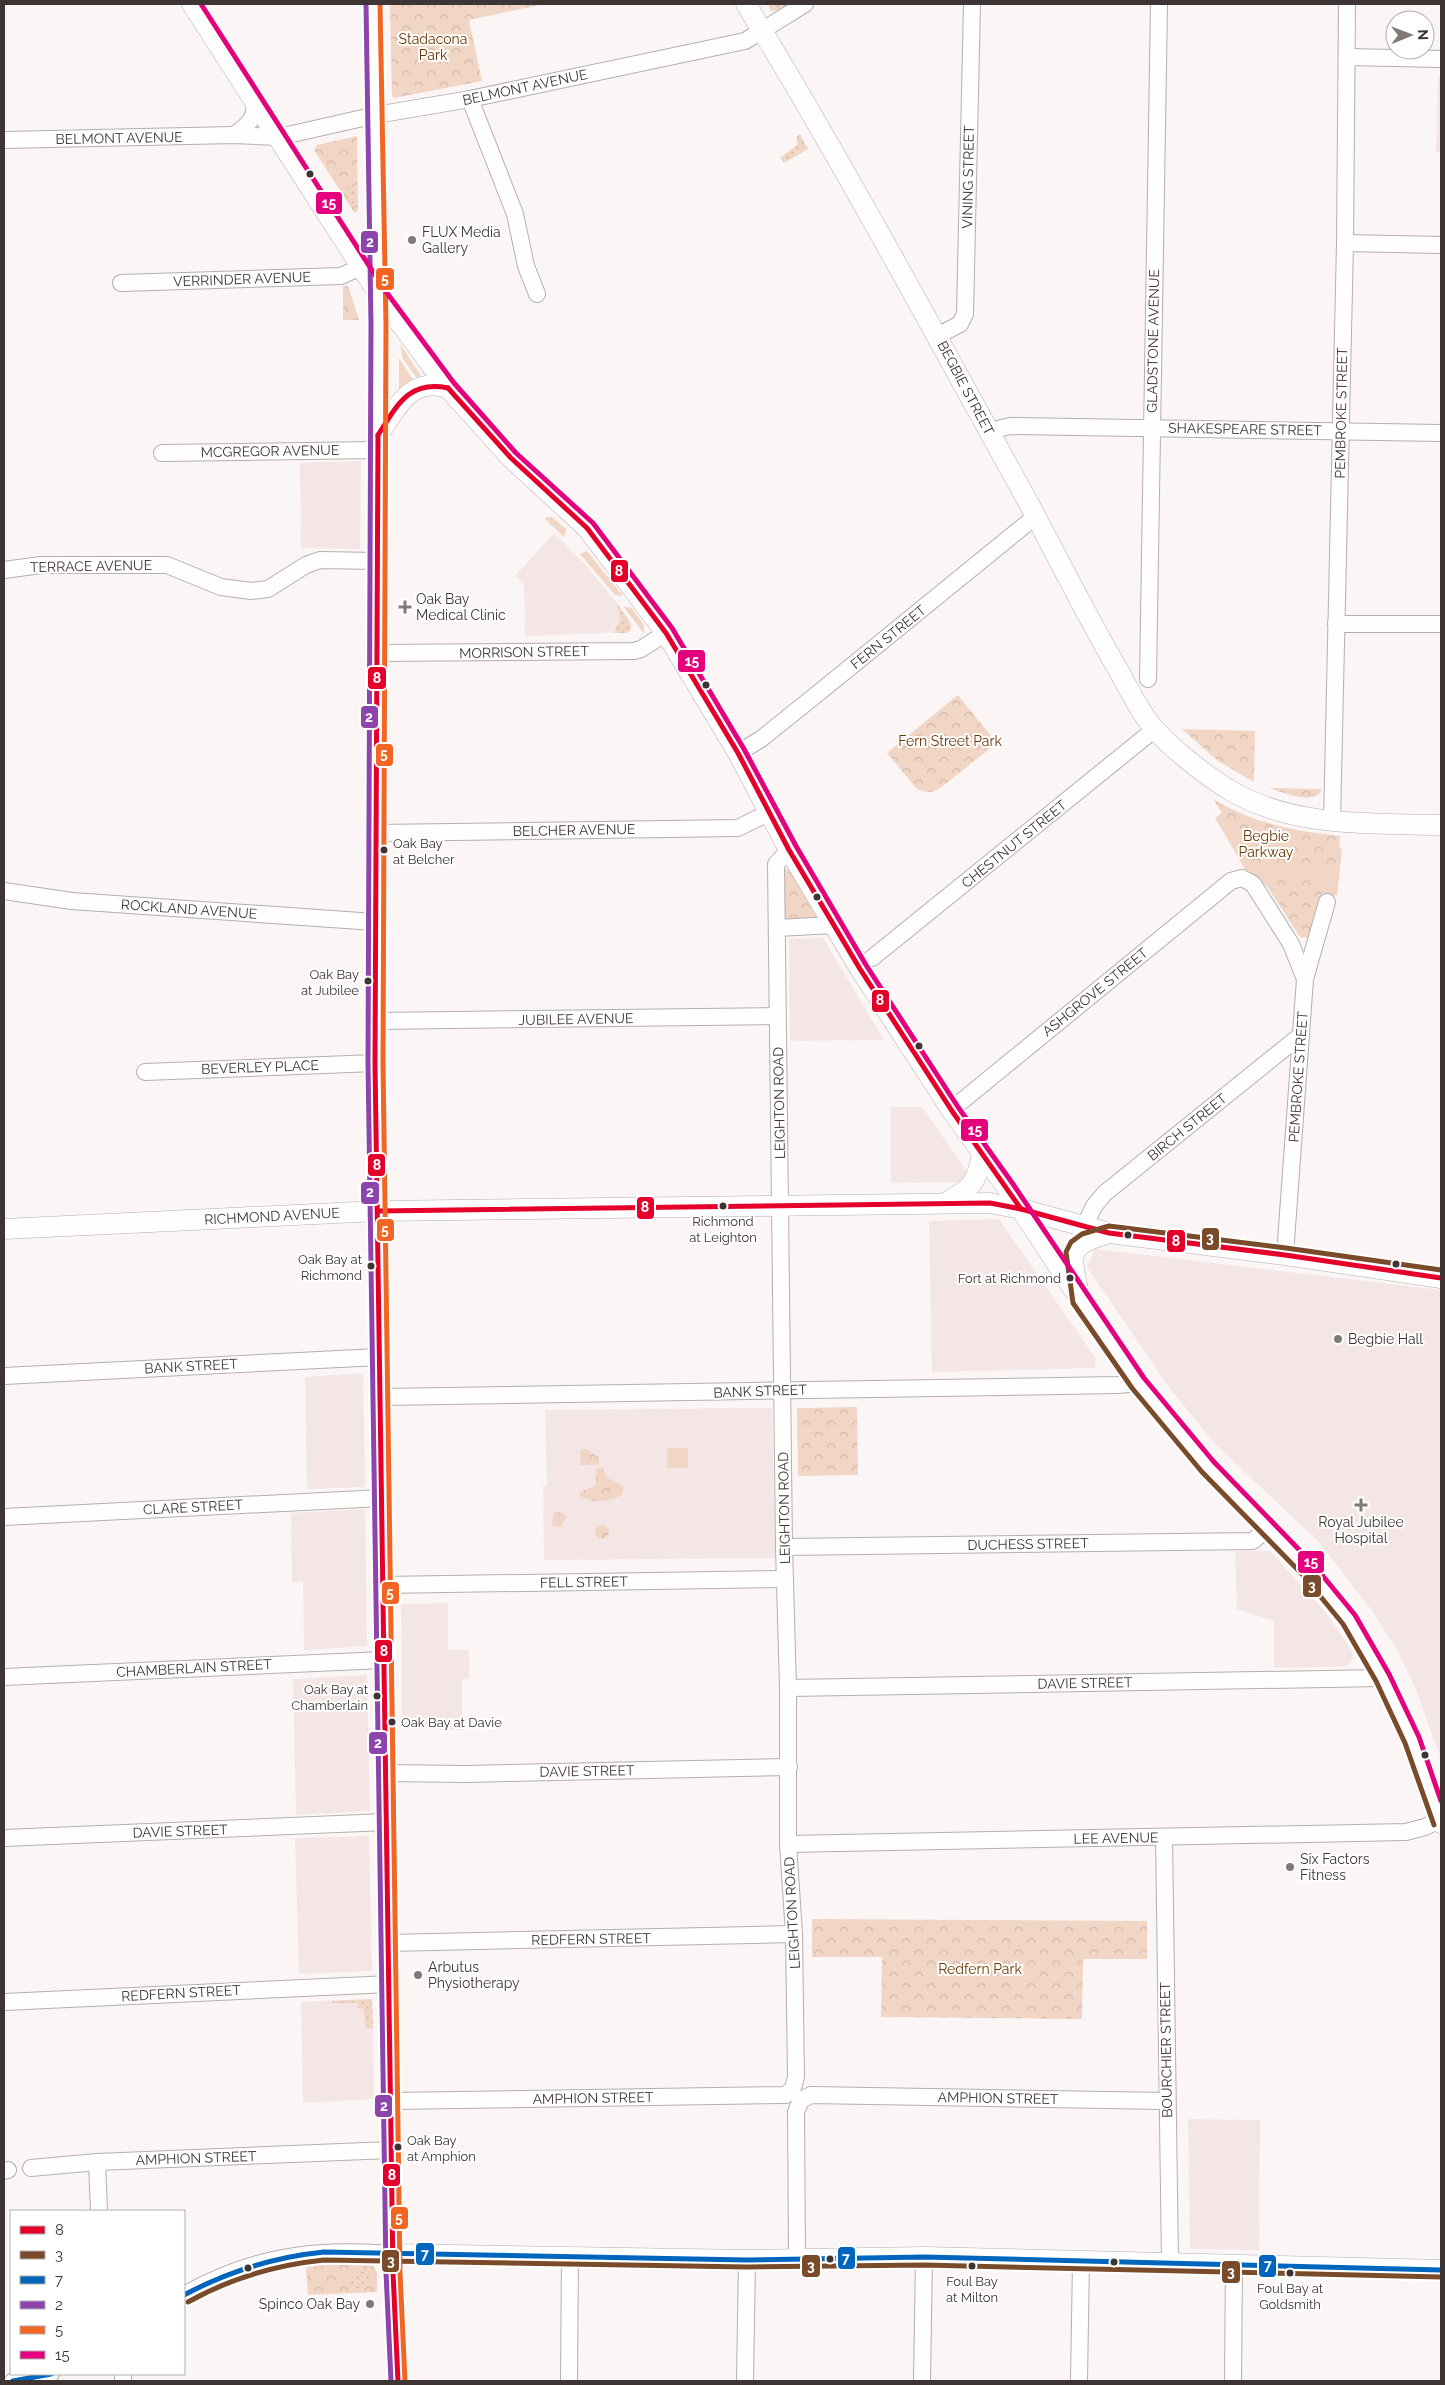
<svg xmlns="http://www.w3.org/2000/svg" width="1445" height="2385" viewBox="0 0 1445 2385" font-family="Raleway,sans-serif">
<defs>
<pattern id="park-crowns" width="20" height="18" patternUnits="userSpaceOnUse" patternTransform="scale(1.25)"><rect width="20" height="18" fill="#f2d6c5"/><path d="M2 6a3 3 0 1 1 6 0M12 15a3 3 0 1 1 6 0" fill="none" stroke="#d1b8aa"/></pattern>
<pattern id="garden-dots" width="8" height="8" patternUnits="userSpaceOnUse" patternTransform="scale(1.25)"><rect width="8" height="8" fill="#f2d6c5"/><path d="M2 2h.1M6 6h.1" fill="none" stroke="#d1b8aa" stroke-width="1.8" stroke-linecap="round"/></pattern>
</defs>
<rect width="100%" height="100%" fill="#fbf5f5"/>
<g fill="#f5e6e6">
<polygon points="1438,77 1441,77 1441,152 1436,152"/>
<polygon points="361,461 360,549 301,548 300,463"/>
<polygon points="554,533 587,567 617,603 631,624 629,632 525,636 524,584 515,576"/>
<polygon points="823,938 884,1040 790,1041 789,939"/>
<polygon points="891,1107 922,1107 966,1170 967,1175 962,1182 891,1183"/>
<polygon points="999,1219 1096,1359 1095,1368 932,1372 929,1221"/>
<polygon points="1095,1249 1441,1290 1441,1759 1416,1690 1397,1650 1373,1612 1318,1541 1216,1445 1168,1386 1087,1267"/>
<polygon points="363,1373 365,1487 307,1489 305,1377"/>
<polygon points="772,1408 775,1558 544,1560 543,1486 547,1486 545,1410"/>
<polygon points="365,1509 367,1646 304,1650 303,1581 292,1582 291,1513"/>
<polygon points="1235,1551 1270,1551 1327,1614 1352,1651 1353,1658 1349,1664 1342,1667 1274,1668 1274,1621 1237,1609"/>
<polygon points="448,1603 448,1650 469,1650 469,1679 462,1679 462,1730 402,1729 401,1604"/>
<polygon points="367,1675 370,1811 296,1815 293,1679"/>
<polygon points="369,1836 372,1971 299,1974 295,1838"/>
<polygon points="372,1999 374,2099 303,2103 301,2002"/>
<polygon points="1188,2119 1260,2120 1259,2250 1190,2249"/>
</g>
<g fill="#f2d6c5">
<polygon points="400,344 421,376 418,380 403,359"/>
<polygon points="399,358 413,380 399,398"/>
<polygon points="547,517 552,517 566,529 564,537 545,519"/>
<polygon points="587,551 623,596 615,595 580,554"/>
<polygon points="623,606 632,608 644,625 644,634"/>
<path d="M1222 813 1342 849 1337 896 1323 893 1309 936 1303 938 1300 937 1267 886C1258 882 1255 872 1245 869L1215 818Z"/>
<rect x="667" y="1448" width="21" height="20"/>
</g>
<g fill="url(#park-crowns)">
<polygon points="390,4 545,4 469,20 482,81 394,98 392,96"/>
<polygon points="768,4 789,4 780,10 771,11"/>
<polygon points="357,136 358,210 356,213 353,211 314,150 317,145"/>
<polygon points="343,286 348,286 359,320 343,320"/>
<path d="M958 695 997 743 939 789C931 793 925 793 917 789L887 753Z"/>
<polygon points="1182,729 1255,731 1254,782 1218,761"/>
<path d="M1269 788 1322 789C1315 807 1283 792 1269 788Z"/>
<path d="M1213 799C1252 823 1295 831 1340 836L1338 881H1336L1330 873 1321 869 1255 864Z"/>
<polygon points="787,869 789,870 817,918 784,919 784,870"/>
<path d="M1274 879C1285 880 1310 878 1318 883 1329 888 1313 930 1307 938L1300 936 1269 887V881Z"/>
<polygon points="857,1407 858,1475 798,1476 797,1408"/>
<polygon points="582,1449 587,1449 599,1458 599,1465 581,1465 580,1451"/>
<path d="M596 1468H602L608 1478 623 1486V1494C611 1502 593 1504 580 1496V1492L596 1485Z"/>
<polygon points="554,1512 563,1513 568,1517 563,1522 562,1527 552,1526"/>
<circle cx="602" cy="1532" r="7"/>
<polygon points="812,1919 1147,1921 1147,1959 1083,1959 1082,2019 881,2017 882,1957 812,1957"/>
<polygon points="332,2264 374,2266 377,2273 377,2292 308,2295 306,2267"/>
</g>
<g fill="url(#garden-dots)">
<polygon points="800,134 808,149 784,163 780,158 797,145 797,136"/>
<polygon points="354,186 355,207 343,189"/>
<polygon points="617,603 631,624 631,630 627,633 614,633 620,620"/>
<polygon points="372,1999 373,2029 365,2027 364,2009 358,2008 357,2003 333,2003 331,2001"/>
<polygon points="356,2269 361,2270 369,2276 369,2288 348,2289"/>
</g>
<g fill="none" stroke-linecap="round" stroke-linejoin="round">
<g stroke="#b6aeae" stroke-width="18">
<g id="minor">
<polyline points="1347,57 1441,59"/>
<polyline points="470,99 515,214 526,266 537,294"/>
<path d="M234 135C248 125 257 118 254 100"/>
<polyline points="4,140 234,135 279,137 376,115 470,99 745,41 805,4"/>
<polyline points="1345,243 1441,245"/>
<polyline points="121,283 341,276 361,267"/>
<polyline points="937,336 960,324 965,314 972,4"/>
<polyline points="989,431 1010,426 1441,433"/>
<polyline points="162,453 378,450"/>
<polyline points="4,570 41,565 167,565 221,587 251,591 268,589 306,565 320,560 377,561"/>
<polyline points="1336,624 1441,624"/>
<polyline points="376,653 634,651 641,649 666,633"/>
<polyline points="1148,679 1159,4"/>
<polyline points="738,753 761,739 827,686 1036,516"/>
<polyline points="1332,822 1345,243 1347,4"/>
<polyline points="376,833 738,828 768,813"/>
<polyline points="4,891 72,901 375,922"/>
<polyline points="777,928 833,925"/>
<polyline points="872,958 1155,729"/>
<polyline points="375,1021 777,1016"/>
<polyline points="145,1072 375,1063"/>
<polyline points="951,1110 1231,881 1242,878 1253,884 1291,944 1305,979"/>
<polyline points="1084,1227 1094,1206 1105,1193 1301,1035"/>
<polyline points="1285,1255 1305,979 1327,902"/>
<polyline points="4,1376 379,1357"/>
<polyline points="381,1397 1118,1385 1138,1383"/>
<polyline points="4,1517 382,1498"/>
<polyline points="784,1547 1253,1541 1267,1528"/>
<polyline points="383,1585 785,1579"/>
<polyline points="4,1677 384,1660"/>
<polyline points="788,1688 1383,1678"/>
<polyline points="386,1773 466,1774 789,1767"/>
<polyline points="1164,1837 1170,2262"/>
<polyline points="4,1838 386,1822"/>
<polyline points="788,1844 1406,1832 1425,1827 1441,1819"/>
<polyline points="389,1943 794,1934"/>
<polyline points="4,2002 389,1984"/>
<polyline points="391,2101 786,2095 793,2088 796,2077 794,1934 788,1844 788,1688 784,1547 776,864 789,850"/>
<polyline points="97,2162 99,2211"/>
<polyline points="31,2168 97,2162 391,2150"/>
<polyline points="4,2171 8,2170"/>
<polyline points="797,2259 796,2112 801,2100 811,2095 1166,2101"/>
<path d="M184 2295C252 2256 316 2248 393 2254"/>
<polyline points="123,2374 123,2381"/>
<polyline points="13,2381 51,2374"/>
<polyline points="569,2381 570,2256"/>
<polyline points="745,2381 747,2260"/>
<polyline points="922,2381 924,2257"/>
<polyline points="1079,2381 1081,2260"/>
<polyline points="1233,2381 1234,2265"/>
</g>
</g>
<g stroke="#b6aeae" stroke-width="21">
<g id="major">
<polyline points="192,4 378,293 448,388 511,458 587,528 666,633 738,753 789,850 860,969 952,1111 1007,1188 1080,1299 1138,1383 1208,1467 1308,1569 1349,1620 1383,1678 1412,1740 1441,1823"/>
<polyline points="373,4 379,324 375,1063 393,2272 398,2381"/>
<path d="M746 4C845 166 935 334 1027 500 1058 558 1087 617 1120 673 1128 688 1136 704 1146 718 1162 742 1207 777 1233 792 1297 828 1371 823 1441 825"/>
<path d="M378 435C397 408 410 376 448 388"/>
<path d="M947 1202C972 1187 976 1185 982 1155"/>
<polyline points="4,1229 378,1211 990,1203 1021,1209 1109,1233 1285,1255 1441,1278"/>
<path d="M1078 1290C1070 1250 1068 1246 1109 1233"/>
<polyline points="393,2254 747,2260 924,2257 1441,2270"/>
</g>
</g>
<use href="#minor" stroke="#fefefe" stroke-width="16"/>
<use href="#major" stroke="#fefefe" stroke-width="20"/>
<g stroke="#fff" stroke-width="9">
<g id="bus-1">
<polyline points="448,388 511,458 587,528 666,633 738,753 789,850 860,969 952,1111 1021,1209"/>
<polyline points="378,435 375,1063 393,2272 398,2381"/>
<path d="M378 435C397 406 408 380 448 388"/>
<polyline points="378,1211 990,1203 1021,1209 1109,1233 1285,1255 1441,1278"/>
</g>
</g>
<g stroke="#fff" stroke-width="9">
<g id="bus-2">
<polyline points="1434,1825 1405,1743 1376,1681 1343,1624 1302,1574 1202,1472 1132,1388 1073,1303 1066,1252 1071,1242 1082,1234 1109,1226 1286,1248 1441,1270"/>
<path d="M188 2302C231 2278 275 2265 324 2260L747 2267 924 2265 1441 2277"/>
</g>
</g>
<g stroke="#fff" stroke-width="9">
<g id="bus-3">
<path d="M184 2295C229 2271 274 2257 324 2252L747 2260 924 2257 1441 2270"/>
<polyline points="13,2381 51,2374"/>
</g>
</g>
<g stroke="#fff" stroke-width="9">
<polyline id="bus-4" points="366,4 371,324 368,1063 386,2272 391,2381"/>
</g>
<g stroke="#fff" stroke-width="9">
<polyline id="bus-5" points="380,4 386,324 383,1063 400,2272 405,2381"/>
</g>
<g stroke="#fff" stroke-width="9">
<polyline id="bus-6" points="201,4 384,289 454,383 516,453 593,523 672,628 744,749 796,846 866,965 958,1107 1013,1184 1144,1378 1214,1462 1313,1564 1355,1615 1389,1674 1419,1737 1441,1801"/>
</g>
<use href="#bus-1" stroke="#e4002b" stroke-width="5"/>
<use href="#bus-2" stroke="#7a4b2a" stroke-width="5"/>
<use href="#bus-3" stroke="#0065bd" stroke-width="5"/>
<use href="#bus-4" stroke="#8e44ad" stroke-width="5"/>
<use href="#bus-5" stroke="#f26522" stroke-width="5"/>
<use href="#bus-6" stroke="#e5007d" stroke-width="5"/>
</g>
<g fill="#3f3434" stroke="#fff" stroke-width="2">
<circle cx="310" cy="174" r="4.5"/>
<circle cx="706" cy="685" r="4.5"/>
<circle cx="384" cy="850" r="4.5"/>
<circle cx="817" cy="897" r="4.5"/>
<circle cx="368" cy="981" r="4.5"/>
<circle cx="919" cy="1046" r="4.5"/>
<circle cx="723" cy="1206" r="4.5"/>
<circle cx="1128" cy="1235" r="4.5"/>
<circle cx="1396" cy="1264" r="4.5"/>
<circle cx="371" cy="1266" r="4.5"/>
<circle cx="1070" cy="1278" r="4.5"/>
<circle cx="377" cy="1696" r="4.5"/>
<circle cx="392" cy="1722" r="4.5"/>
<circle cx="1425" cy="1755" r="4.5"/>
<circle cx="398" cy="2147" r="4.5"/>
<circle cx="830" cy="2259" r="4.5"/>
<circle cx="1114" cy="2262" r="4.5"/>
<circle cx="972" cy="2266" r="4.5"/>
<circle cx="248" cy="2268" r="4.5"/>
<circle cx="1290" cy="2273" r="4.5"/>
</g>
<g fill="#817878" stroke="#fff" stroke-width="2">
<circle cx="412" cy="240" r="5"/>
<path d="M402.5 599.5h5v5h5v5h-5v5h-5v-5h-5v-5h5z"/>
<circle cx="1338" cy="1339" r="5"/>
<path d="M1358.5 1497.5h5v5h5v5h-5v5h-5v-5h-5v-5h5z"/>
<circle cx="1290" cy="1867" r="5"/>
<circle cx="418" cy="1975" r="5"/>
<circle cx="370" cy="2304" r="5"/>
</g>
<g text-anchor="middle" stroke-width="4" stroke-linejoin="round" paint-order="stroke">
<g font-size="13" fill="#3f3434" stroke="#fff" text-anchor="end">
<text x="393" y="848" text-anchor="start">Oak Bay<tspan x="393" dy="16">at Belcher</tspan></text>
<text x="359" y="979">Oak Bay<tspan x="359" dy="16">at Jubilee</tspan></text>
<text x="723" y="1226" text-anchor="middle">Richmond<tspan x="723" dy="16">at Leighton</tspan></text>
<text x="362" y="1264">Oak Bay at<tspan x="362" dy="16">Richmond</tspan></text>
<text x="1061" y="1283">Fort at Richmond</text>
<text x="368" y="1694">Oak Bay at<tspan x="368" dy="16">Chamberlain</tspan></text>
<text x="401" y="1727" text-anchor="start">Oak Bay at Davie</text>
<text x="407" y="2145" text-anchor="start">Oak Bay<tspan x="407" dy="16">at Amphion</tspan></text>
<text x="972" y="2286" text-anchor="middle">Foul Bay<tspan x="972" dy="16">at Milton</tspan></text>
<text x="1290" y="2293" text-anchor="middle">Foul Bay at<tspan x="1290" dy="16">Goldsmith</tspan></text>
</g>
<g font-size="14" fill="#6c3500" stroke="#fff">
<text x="433" y="44">Stadacona<tspan x="433" dy="16">Park</tspan></text>
<text x="950" y="746">Fern Street Park</text>
<text x="1266" y="841">Begbie<tspan x="1266" dy="16">Parkway</tspan></text>
<text x="980" y="1974">Redfern Park</text>
</g>
<g font-size="14" fill="#3f3434" stroke="#fff">
<text transform="translate(525 87) rotate(-12)" y="5">BELMONT AVENUE</text>
<text transform="translate(119 138) rotate(-1)" y="5">BELMONT AVENUE</text>
<text transform="translate(968 177) rotate(-89)" y="5">VINING STREET</text>
<text transform="translate(242 279) rotate(-2)" y="5">VERRINDER AVENUE</text>
<text transform="translate(1153 341) rotate(-89)" y="5">GLADSTONE AVENUE</text>
<text transform="translate(966 388) rotate(62)" y="5">BEGBIE STREET</text>
<text transform="translate(1341 413) rotate(-89)" y="5">PEMBROKE STREET</text>
<text transform="translate(1245 429) rotate(1)" y="5">SHAKESPEARE STREET</text>
<text transform="translate(270 451) rotate(-1)" y="5">MCGREGOR AVENUE</text>
<text transform="translate(91 566) rotate(-1)" y="5">TERRACE AVENUE</text>
<text transform="translate(888 637) rotate(-39)" y="5">FERN STREET</text>
<text transform="translate(524 652) rotate(-1)" y="5">MORRISON STREET</text>
<text transform="translate(574 830) rotate(-1)" y="5">BELCHER AVENUE</text>
<text transform="translate(1014 844) rotate(-39)" y="5">CHESTNUT STREET</text>
<text transform="translate(189 909) rotate(4)" y="5">ROCKLAND AVENUE</text>
<text transform="translate(1095 992) rotate(-39)" y="5">ASHGROVE STREET</text>
<text transform="translate(576 1019) rotate(-1)" y="5">JUBILEE AVENUE</text>
<text transform="translate(260 1067) rotate(-2)" y="5">BEVERLEY PLACE</text>
<text transform="translate(1298 1077) rotate(-86)" y="5">PEMBROKE STREET</text>
<text transform="translate(779 1103) rotate(-91)" y="5">LEIGHTON ROAD</text>
<text transform="translate(1187 1127) rotate(-39)" y="5">BIRCH STREET</text>
<text transform="translate(272 1216) rotate(-3)" y="5">RICHMOND AVENUE</text>
<text transform="translate(191 1366) rotate(-3)" y="5">BANK STREET</text>
<text transform="translate(760 1391) rotate(-2)" y="5">BANK STREET</text>
<text transform="translate(193 1507) rotate(-3)" y="5">CLARE STREET</text>
<text transform="translate(784 1508) rotate(-91)" y="5">LEIGHTON ROAD</text>
<text transform="translate(1028 1544) rotate(-1)" y="5">DUCHESS STREET</text>
<text transform="translate(584 1582) rotate(-1)" y="5">FELL STREET</text>
<text transform="translate(194 1668) rotate(-3)" y="5">CHAMBERLAIN STREET</text>
<text transform="translate(1085 1683) rotate(-1)" y="5">DAVIE STREET</text>
<text transform="translate(587 1771) rotate(-1)" y="5">DAVIE STREET</text>
<text transform="translate(180 1831) rotate(-2)" y="5">DAVIE STREET</text>
<text transform="translate(1116 1838) rotate(-1)" y="5">LEE AVENUE</text>
<text transform="translate(792 1913) rotate(-93)" y="5">LEIGHTON ROAD</text>
<text transform="translate(591 1939) rotate(-1)" y="5">REDFERN STREET</text>
<text transform="translate(181 1993) rotate(-3)" y="5">REDFERN STREET</text>
<text transform="translate(1166 2050) rotate(-91)" y="5">BOURCHIER STREET</text>
<text transform="translate(593 2098) rotate(-1)" y="5">AMPHION STREET</text>
<text transform="translate(998 2098) rotate(1)" y="5">AMPHION STREET</text>
<text transform="translate(196 2158) rotate(-2)" y="5">AMPHION STREET</text>
</g>
<g font-size="14" fill="#3f3434" stroke="#fff" text-anchor="start">
<text x="422" y="237">FLUX Media<tspan x="422" dy="16">Gallery</tspan></text>
<text x="416" y="604">Oak Bay<tspan x="416" dy="16">Medical Clinic</tspan></text>
<text x="1348" y="1344">Begbie Hall</text>
<text x="1361" y="1527" text-anchor="middle">Royal Jubilee<tspan x="1361" dy="16">Hospital</tspan></text>
<text x="1300" y="1864">Six Factors<tspan x="1300" dy="16">Fitness</tspan></text>
<text x="428" y="1972">Arbutus<tspan x="428" dy="16">Physiotherapy</tspan></text>
<text x="360" y="2309" text-anchor="end">Spinco Oak Bay</text>
</g>
</g>
<g stroke="#fff" stroke-width="2">
<rect x="315" y="191" width="28" height="24" rx="5" fill="#e5007d"/>
<rect x="360" y="230" width="19" height="24" rx="5" fill="#8e44ad"/>
<rect x="375" y="267" width="20" height="24" rx="5" fill="#f26522"/>
<rect x="610" y="559" width="19" height="24" rx="5" fill="#e4002b"/>
<rect x="677" y="649" width="29" height="24" rx="5" fill="#e5007d"/>
<rect x="367" y="666" width="20" height="24" rx="5" fill="#e4002b"/>
<rect x="360" y="705" width="19" height="24" rx="5" fill="#8e44ad"/>
<rect x="375" y="743" width="19" height="24" rx="5" fill="#f26522"/>
<rect x="871" y="989" width="19" height="24" rx="5" fill="#e4002b"/>
<rect x="960" y="1118" width="29" height="24" rx="5" fill="#e5007d"/>
<rect x="367" y="1153" width="19" height="24" rx="5" fill="#e4002b"/>
<rect x="360" y="1181" width="20" height="24" rx="5" fill="#8e44ad"/>
<rect x="636" y="1196" width="19" height="24" rx="5" fill="#e4002b"/>
<rect x="376" y="1218" width="19" height="24" rx="5" fill="#f26522"/>
<rect x="1201" y="1227" width="19" height="24" rx="5" fill="#7a4b2a"/>
<rect x="1166" y="1229" width="20" height="24" rx="5" fill="#e4002b"/>
<rect x="1297" y="1550" width="28" height="24" rx="5" fill="#e5007d"/>
<rect x="1302" y="1574" width="20" height="24" rx="5" fill="#7a4b2a"/>
<rect x="381" y="1581" width="19" height="24" rx="5" fill="#f26522"/>
<rect x="374" y="1639" width="19" height="24" rx="5" fill="#e4002b"/>
<rect x="368" y="1731" width="20" height="24" rx="5" fill="#8e44ad"/>
<rect x="374" y="2094" width="19" height="24" rx="5" fill="#8e44ad"/>
<rect x="382" y="2163" width="19" height="24" rx="5" fill="#e4002b"/>
<rect x="390" y="2206" width="19" height="24" rx="5" fill="#f26522"/>
<rect x="415" y="2242" width="20" height="24" rx="5" fill="#0065bd"/>
<rect x="837" y="2246" width="19" height="24" rx="5" fill="#0065bd"/>
<rect x="381" y="2249" width="19" height="24" rx="5" fill="#7a4b2a"/>
<rect x="1258" y="2254" width="19" height="24" rx="5" fill="#0065bd"/>
<rect x="801" y="2254" width="20" height="24" rx="5" fill="#7a4b2a"/>
<rect x="1221" y="2260" width="20" height="24" rx="5" fill="#7a4b2a"/>
</g>
<g font-size="14" text-anchor="middle" font-weight="bold" fill="#fff">
<text x="329" y="208">15</text>
<text x="370" y="247">2</text>
<text x="385" y="284">5</text>
<text x="619" y="576">8</text>
<text x="692" y="666">15</text>
<text x="377" y="683">8</text>
<text x="369" y="722">2</text>
<text x="384" y="759">5</text>
<text x="880" y="1005">8</text>
<text x="975" y="1135">15</text>
<text x="377" y="1170">8</text>
<text x="370" y="1197">2</text>
<text x="645" y="1212">8</text>
<text x="385" y="1235">5</text>
<text x="1210" y="1243">3</text>
<text x="1176" y="1246">8</text>
<text x="1311" y="1567">15</text>
<text x="1312" y="1591">3</text>
<text x="390" y="1598">5</text>
<text x="384" y="1656">8</text>
<text x="378" y="1748">2</text>
<text x="384" y="2111">2</text>
<text x="392" y="2180">8</text>
<text x="399" y="2223">5</text>
<text x="425" y="2259">7</text>
<text x="846" y="2263">7</text>
<text x="391" y="2266">3</text>
<text x="1268" y="2270">7</text>
<text x="811" y="2271">3</text>
<text x="1231" y="2277">3</text>
</g>
<rect width="1445" height="2385" fill="none" stroke="#3f3434" stroke-width="10"/>
<rect x="10" y="2210" width="175" height="165" fill="#ffffff" stroke="#b2aeae"/>
<rect x="20" y="2226" width="25" height="8" fill="#e4002b" stroke="#b2aeae"/>
<text x="55" y="2235" font-size="15" fill="#3f3434">8</text>
<rect x="20" y="2251" width="25" height="8" fill="#7a4b2a" stroke="#b2aeae"/>
<text x="55" y="2260" font-size="15" fill="#3f3434">3</text>
<rect x="20" y="2276" width="25" height="8" fill="#0065bd" stroke="#b2aeae"/>
<text x="55" y="2285" font-size="15" fill="#3f3434">7</text>
<rect x="20" y="2301" width="25" height="8" fill="#8e44ad" stroke="#b2aeae"/>
<text x="55" y="2310" font-size="15" fill="#3f3434">2</text>
<rect x="20" y="2326" width="25" height="8" fill="#f26522" stroke="#b2aeae"/>
<text x="55" y="2335" font-size="15" fill="#3f3434">5</text>
<rect x="20" y="2351" width="25" height="8" fill="#e5007d" stroke="#b2aeae"/>
<text x="55" y="2360" font-size="15" fill="#3f3434">15</text>
<g transform="translate(1410 35) rotate(89)"><circle r="24" fill="#ffffff" stroke="#b2aeae"/>
<path d="M0-4L9 19L0 12L-9 19Z" fill="#817878"/>
<text y="-8" font-size="14" font-weight="bold" text-anchor="middle" fill="#3f3434">N</text>
</g>
</svg>
